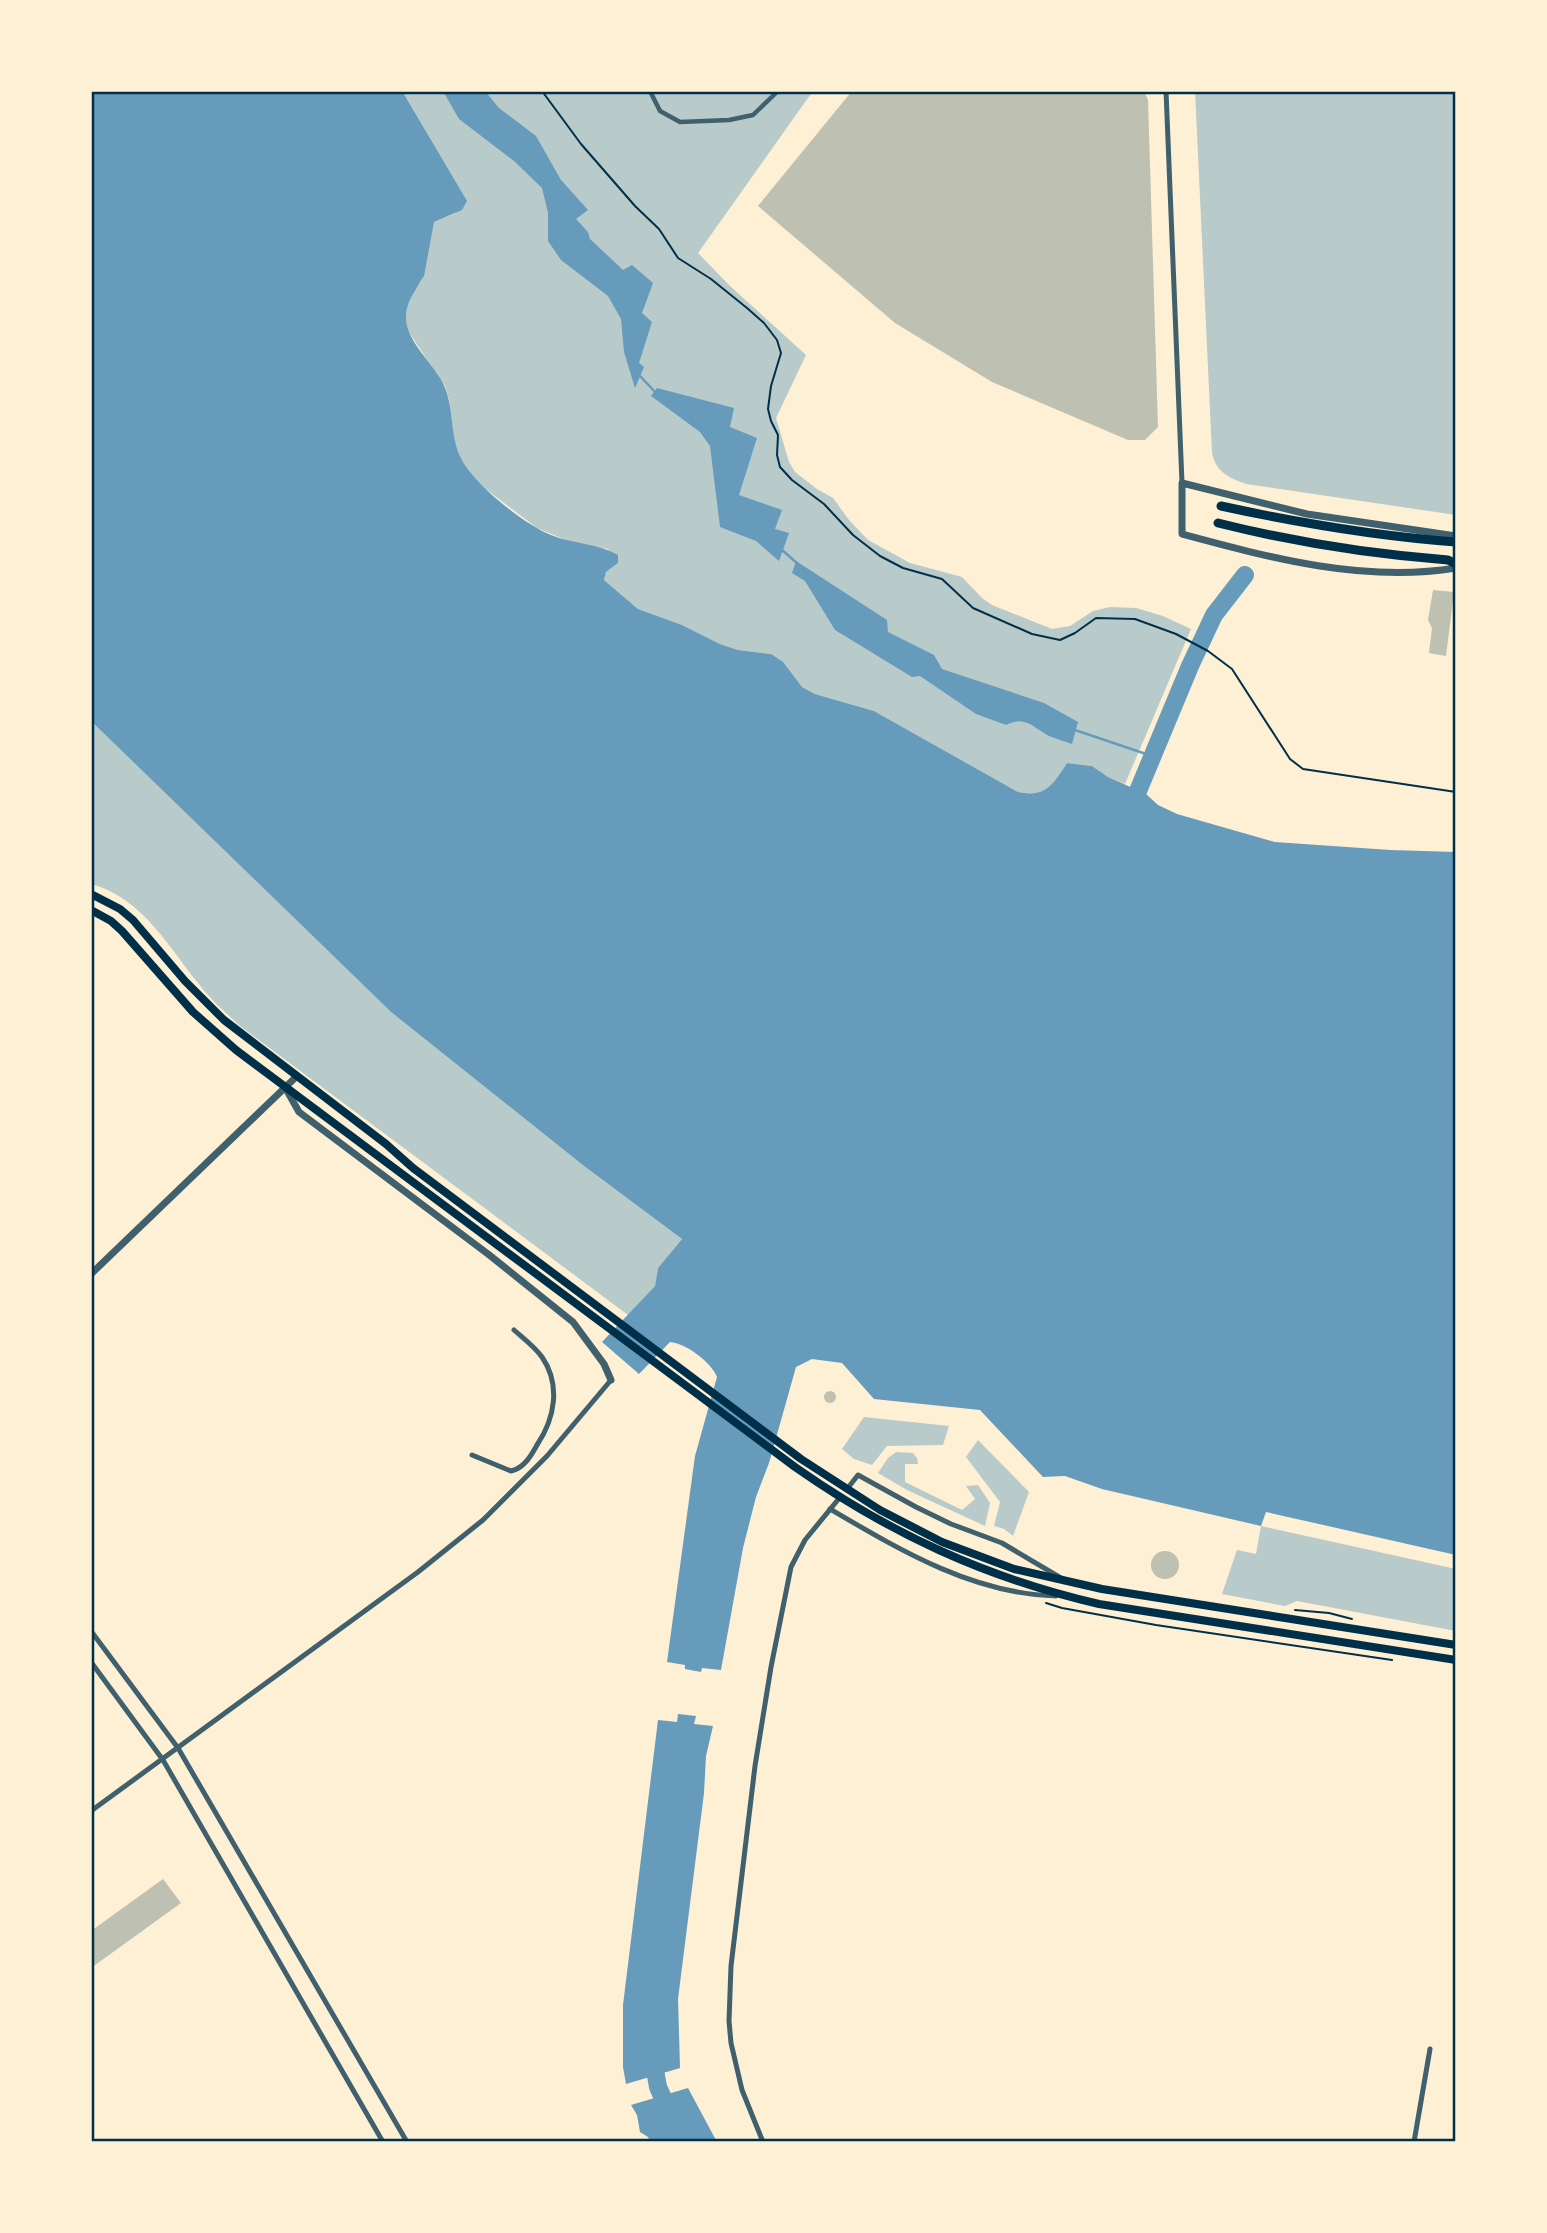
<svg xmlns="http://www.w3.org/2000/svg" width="1547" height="2233" viewBox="0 0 1547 2233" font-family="Lora,serif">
<rect width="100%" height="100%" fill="#fdf0d5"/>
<g fill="#b9caca">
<path d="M402 91H813L698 253 730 286 806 355 776 418 789 462 795 472 817 489 833 498 849 520 868 540 910 563 962 577 982 598 992 605 1052 629 1070 626 1093 611 1110 607 1136 608 1163 616 1191 629 1125 784 1108 777 1092 766 1067 763C1053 784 1046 798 1018 792L874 711 815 694 802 687 771 654 738 650 720 644 682 625 638 609 604 580 606 572 618 563 608 549 571 542 537 528 483 487 471 475 460 457 454 440 449 399 445 386 408 331 405 319 407 303 419 281 434 222 456 213Z"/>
<path d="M1195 91H1456V515L1246 484C1229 478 1216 472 1212 453Z"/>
<path d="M91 721 391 1012 584 1166 682 1239 658 1268 655 1286 628 1315 240 1026C230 1016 218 1007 209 996 173 956 147 899 91 884Z"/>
<polygon points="864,1417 949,1426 943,1445 887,1446 872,1465 854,1459 842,1449"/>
<polygon points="978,1440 1029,1492 1013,1536 1004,1529 994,1526 1000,1502 966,1457"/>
<polygon points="896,1452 913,1453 917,1458 918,1464 905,1464 905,1482 962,1510 975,1499 966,1486 978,1485 990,1503 985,1526 907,1490 878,1473 888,1458"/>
<polygon points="1261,1526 1456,1569 1456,1631 1297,1601 1285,1606 1222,1594 1237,1550 1256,1554"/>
</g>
<g fill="#669bbc">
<path d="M91 91H402L467 201 462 210 434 222 424 276C419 282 417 288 413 294 392 329 423 350 440 378 456 403 448 435 462 460 475 485 525 525 551 535 573 544 597 543 618 555V563L606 572 604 580 638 609 682 625 720 644 738 650 771 654 783 662 802 687 815 694 874 711 1018 792C1046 798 1053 784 1067 763L1092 766 1108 777 1146 794 1158 805 1177 814 1275 842 1390 850 1456 852V1555L1266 1512 1261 1526 1102 1489 1065 1476 1043 1477 980 1410 874 1399 842 1363 812 1359 796 1367 769 1463 756 1497 743 1548 721 1670 702 1668 701 1672 685 1669V1665L667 1662 695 1456 717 1377C712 1363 686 1343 670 1342L639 1374 602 1342 655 1286 658 1268 682 1239 584 1166 391 1012 91 721Z"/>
<polygon points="443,91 485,91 499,108 536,136 561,180 588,210 576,219 588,232 590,239 623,270 632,265 653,283 642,313 652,322 639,363 644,367 635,388 624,352 621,319 608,296 561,260 548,241 548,213 542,188 514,161 459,119"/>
<polygon points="657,388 734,408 730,427 757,438 739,495 782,510 775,529 789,533 779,561 756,541 720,527 710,446 700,432 651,396"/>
<path d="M796 561 887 620 888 632 934 655 942 669 1044 703 1078 722 1072 744C1064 741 1056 739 1049 736 1033 728 1026 715 1006 725L976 714 920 676 912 677 835 630 805 581 792 573Z"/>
<polygon points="678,1714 696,1716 694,1724 713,1726 706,1756 704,1793 678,1999 680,2068 626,2084 623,2067 623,2005 658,1720 677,1722"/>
<polygon points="688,2088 717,2142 650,2142 648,2137 640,2132 637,2115 631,2105"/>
</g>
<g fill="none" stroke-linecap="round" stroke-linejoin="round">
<g stroke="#669bbc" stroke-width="2.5">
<polyline points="640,376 657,394"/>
<polyline points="782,550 798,564"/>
<polyline points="1072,729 1152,756"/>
</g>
<g stroke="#669bbc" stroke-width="18">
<polyline points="1138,791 1190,666 1214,615 1245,575"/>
<polyline points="652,2053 658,2087 683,2142"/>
</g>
</g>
<g fill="#bec0b2">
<polygon points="852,91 1144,91 1148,100 1158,427 1145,440 1128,440 992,382 895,323 758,206"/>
<polygon points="1433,590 1454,592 1446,656 1429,653 1432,628 1428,620"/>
<circle cx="830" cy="1397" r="6"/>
<circle cx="1165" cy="1565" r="14"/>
<polygon points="163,1879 181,1903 91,1968 91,1931"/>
</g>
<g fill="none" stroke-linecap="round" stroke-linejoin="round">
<g stroke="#003049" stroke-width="2">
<polyline points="542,91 581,144 635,206 659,229 678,258 711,279 747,308 764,323 777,340 781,353 771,386 768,409 771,421 778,435 777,455 780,467 792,480 824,504 853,535 880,556 903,568 942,579 973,608 1032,634 1060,640 1075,633 1096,618 1135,619 1176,634 1208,651 1232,669 1290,759 1303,769 1456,792"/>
<polyline points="1046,1603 1062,1608 1156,1625 1392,1660"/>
<polyline points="1295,1610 1329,1613 1352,1619"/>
</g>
<polyline stroke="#3f606c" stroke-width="4.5" points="650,91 660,111 680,122 729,120 753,115 778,91"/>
<g stroke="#3f606c" stroke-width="5">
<polyline points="1166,91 1182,483"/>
<path d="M472 1455 511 1471C524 1468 531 1456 537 1445 555 1418 561 1385 542 1357 535 1347 523 1338 514 1330"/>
<polyline points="847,1489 858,1475 916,1507 951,1524 1002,1543 1061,1578"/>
<path d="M830 1509C900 1550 973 1594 1056 1596"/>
<polyline points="91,1631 178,1748 407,2142"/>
<polyline points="91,1662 163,1760 383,2142"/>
<polyline points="91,1811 418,1572 483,1520 547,1456 611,1380"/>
<polyline points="763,2142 742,2090 731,2043 729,2021 731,1966 755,1766 771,1667 791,1567 805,1540 841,1496"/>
<polyline points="1414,2142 1430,2049"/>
</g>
<g stroke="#3f606c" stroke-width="7">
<path d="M1456 536 1307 514 1182 483V534C1271 558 1363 583 1456 568"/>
<polyline points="286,1089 299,1112 488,1254 573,1322 604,1364 611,1380"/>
<polyline points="91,1274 297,1076"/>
</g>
<g stroke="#003049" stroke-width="8">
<polyline points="91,894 120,909 133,920 185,981 224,1020 386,1144 413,1168 801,1459 880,1510 942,1542 1014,1569 1102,1589 1456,1645"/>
<path d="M91 910 111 921 122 931 193 1012 236 1050 795 1467C889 1533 986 1578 1099 1604L1456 1660"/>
</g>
<g stroke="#003049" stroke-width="9">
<path d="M1221 506C1299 523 1376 536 1456 542"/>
<path d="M1218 523C1294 542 1370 554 1448 560L1456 564"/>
</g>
</g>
<rect width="1547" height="2233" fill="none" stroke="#fdf0d5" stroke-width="186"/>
<rect x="93" y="93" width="1361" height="2047" fill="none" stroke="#003049" stroke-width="2.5"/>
</svg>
